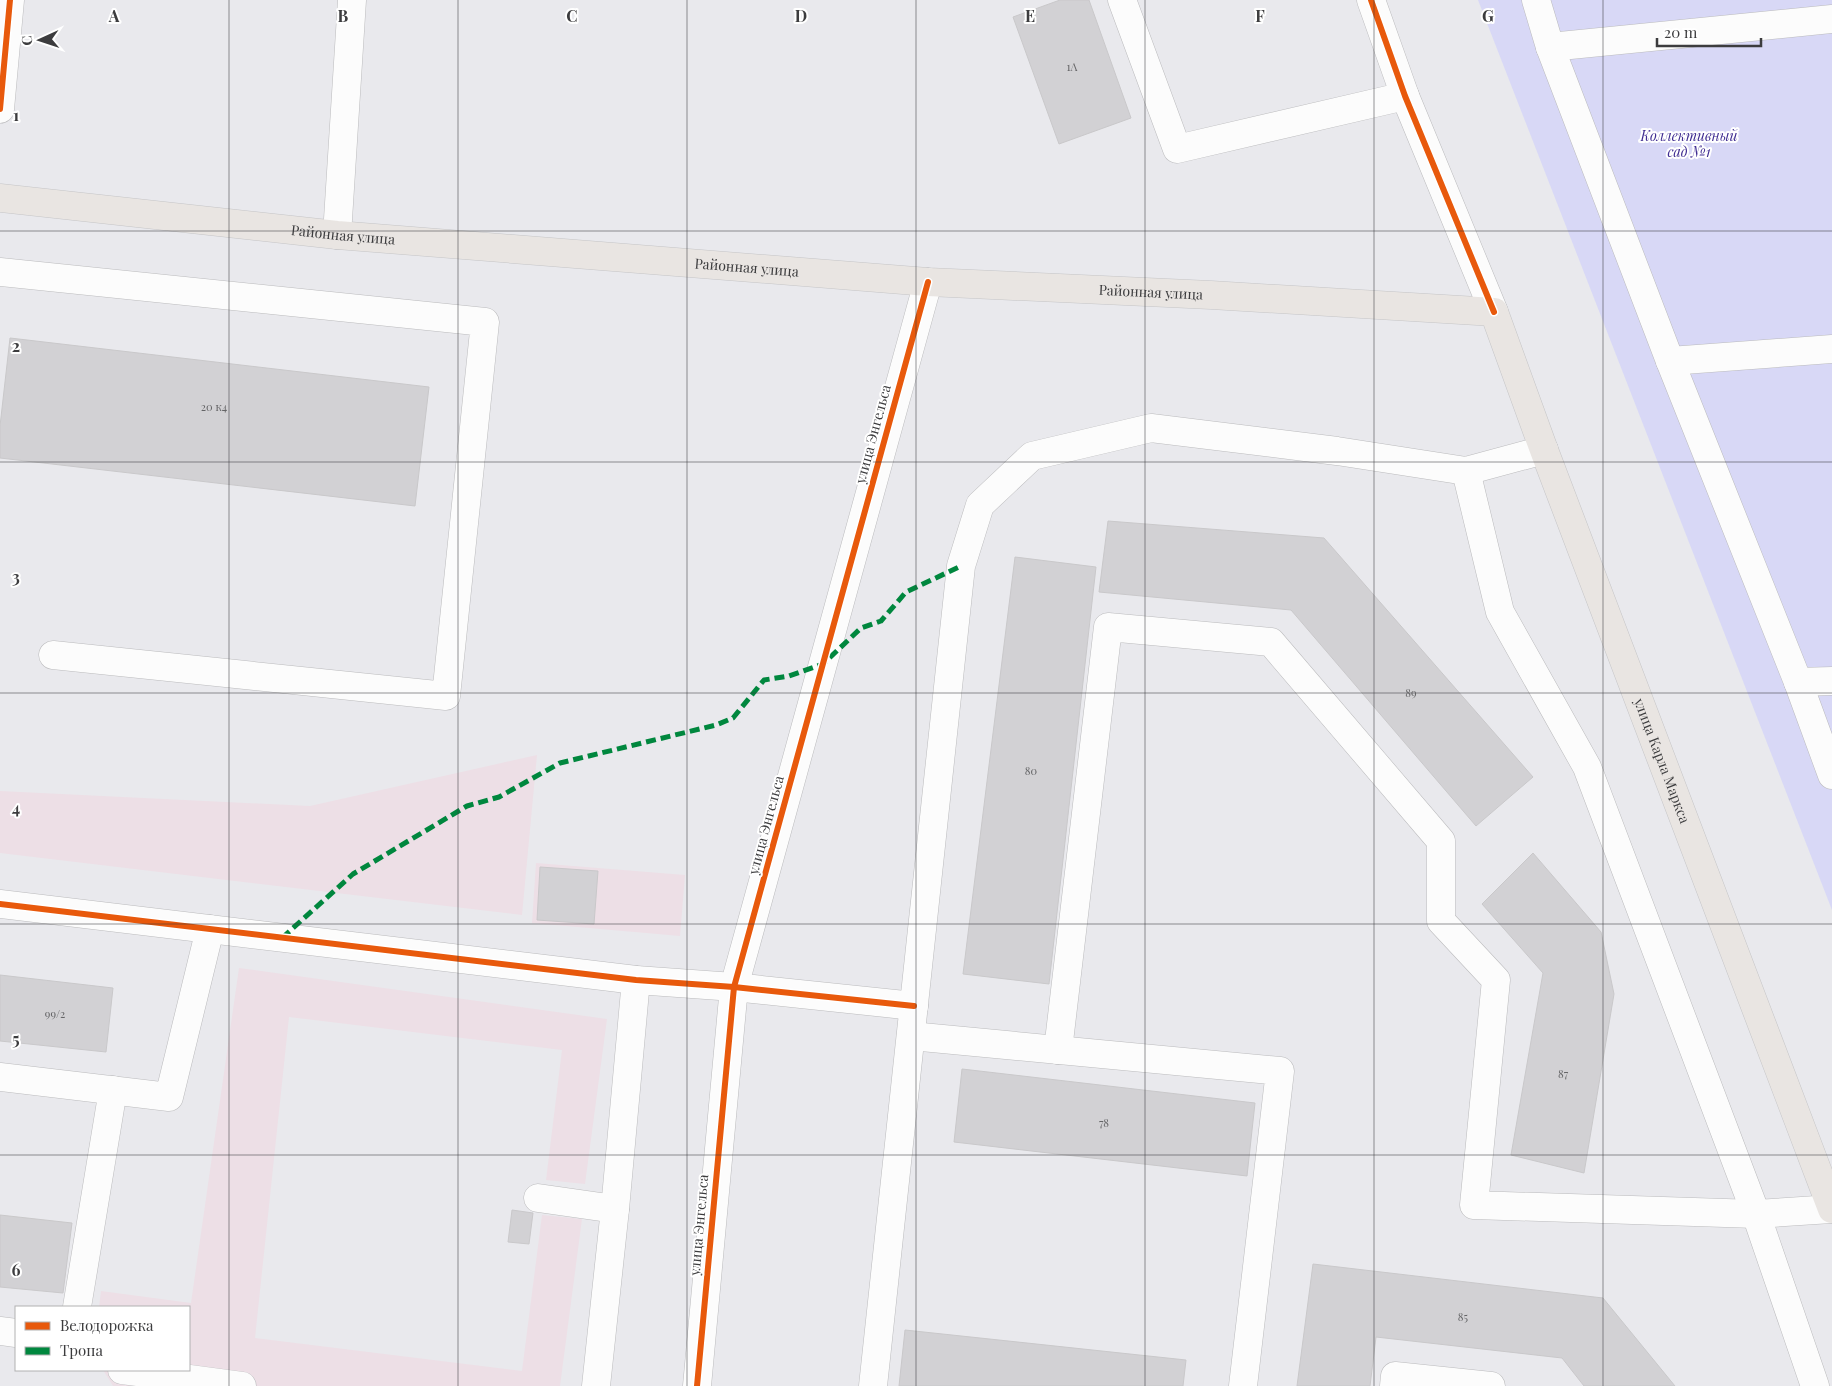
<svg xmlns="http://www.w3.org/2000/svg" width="1832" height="1386" viewBox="0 0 1832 1386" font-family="'Playfair Display',serif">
<rect width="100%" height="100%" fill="#e9e9ed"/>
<g fill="#eddfe6">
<polygon points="537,755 522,915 0,853 0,791 310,806"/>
<polygon points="536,863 685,875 680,936 532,923"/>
<polygon points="239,968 607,1019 585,1184 546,1180 562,1050 289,1017 255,1338 522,1371 542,1215 582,1219 560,1386 113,1386 103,1370 189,1370 189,1307 99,1307 101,1291 191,1303"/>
</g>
<polygon fill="#d8d8f6" points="1478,0 1832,0 1832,910"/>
<g fill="#d2d1d4" stroke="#c9c8ca">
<polygon points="1060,0 1089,0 1131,118 1059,144 1013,17"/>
<polygon points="10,338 429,387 415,506 0,458 0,426"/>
<polygon points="1108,521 1324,538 1533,777 1476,826 1291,610 1099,592"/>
<polygon points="1015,557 1096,567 1049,984 963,974"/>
<polygon points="1533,853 1601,932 1614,994 1584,1173 1511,1155 1543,973 1482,904"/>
<polygon points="540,867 598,871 594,924 537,920"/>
<polygon points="0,975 113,988 106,1052 0,1041"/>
<polygon points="962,1069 1255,1103 1247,1176 954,1142"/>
<polygon points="512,1210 533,1213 529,1244 508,1242"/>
<polygon points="0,1215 72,1223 63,1293 0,1287"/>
<polygon points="1313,1264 1603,1298 1675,1386 1584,1386 1562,1358 1376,1337 1370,1386 1297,1386"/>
<polygon points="905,1330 1186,1360 1183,1386 899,1386"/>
</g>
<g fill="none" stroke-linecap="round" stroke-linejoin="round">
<g stroke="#bbbbbd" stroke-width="29">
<g id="minor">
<polyline points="1122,0 1177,149 1405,96"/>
<polyline points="1371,0 1405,96 1494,312"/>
<polyline points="1536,0 1550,47 1670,361 1798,682 1832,775"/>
<polyline points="1550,47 1832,19"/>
<polyline points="0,109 10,0"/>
<polyline points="337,235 352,0"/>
<polyline points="0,272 485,322 446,696 53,655"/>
<polyline points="1670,361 1832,349"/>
<polyline points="1466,471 1500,612 1587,767 1756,1214 1815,1386"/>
<polyline points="1798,682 1832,681"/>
<polyline points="0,904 636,980 734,987 914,1006"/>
<polyline points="911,1036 1280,1071 1243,1386"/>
<polyline points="1058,1050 1108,627 1271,642 1441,841 1441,921 1496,980 1474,1205 1756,1214 1832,1209"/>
<polyline points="0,1077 169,1097 210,929"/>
<polyline points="538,1198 615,1209 636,980"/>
<polyline points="77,1307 113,1090"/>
<polyline points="0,1331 16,1333"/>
<polyline points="122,1370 242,1386"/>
<polyline points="596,1386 615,1209"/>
<polyline points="697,1386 734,987 928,282"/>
<polyline points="873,1386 961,566 980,505 1032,456 1151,428 1337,451 1466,471 1544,450"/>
<polyline points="1394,1386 1395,1376 1491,1386"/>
</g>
</g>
<g stroke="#c5c5c7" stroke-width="29">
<g id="major">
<path id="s1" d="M0 198 337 235 928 282 1211 295 1494 312 1544 450 1832 1209"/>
</g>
</g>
<use href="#minor" stroke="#fcfcfc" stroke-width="28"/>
<use href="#major" stroke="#e9e5e2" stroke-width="28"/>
<polyline stroke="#00873e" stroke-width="5" stroke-dasharray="10 5" stroke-linecap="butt" points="282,938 353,874 467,806 499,797 560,763 716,725 733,718 764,680 789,676 823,664 861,628 881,621 906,592 961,566"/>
<g stroke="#fff" stroke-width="9">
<g id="cycleway">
<polyline points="1371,0 1405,96 1494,312"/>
<polyline points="0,109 10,0"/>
<polyline points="0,904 636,980 734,987 914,1006"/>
<polyline points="697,1386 734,987 928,282"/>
</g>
</g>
<use href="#cycleway" stroke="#e8590c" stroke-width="6"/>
</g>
<path fill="none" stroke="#3c3c3e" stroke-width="1" stroke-opacity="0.55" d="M229 0V1386M458 0V1386M687 0V1386M916 0V1386M1145 0V1386M1374 0V1386M1603 0V1386M0 231H1832M0 462H1832M0 693H1832M0 924H1832M0 1155H1832"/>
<g text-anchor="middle" stroke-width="4" stroke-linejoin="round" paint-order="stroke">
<g font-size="11" fill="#646466">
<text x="1072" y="71">1А</text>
<text x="214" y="411">20 к4</text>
<text x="1411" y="697">89</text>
<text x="1031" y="775">80</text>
<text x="55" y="1018">99/2</text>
<text x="1563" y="1078">87</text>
<text x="1104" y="1127">78</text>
<text x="1463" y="1321">85</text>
</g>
<g font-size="14" font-style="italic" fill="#3f2c91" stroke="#fff">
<text x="1689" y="141">Коллективный<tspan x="1689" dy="16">сад №1</tspan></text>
</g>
<g font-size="14" fill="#3c3c3e" stroke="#fff">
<text dy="5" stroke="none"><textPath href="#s1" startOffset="345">Районная улица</textPath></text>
<text dy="5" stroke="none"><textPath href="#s1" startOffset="750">Районная улица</textPath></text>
<text dy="5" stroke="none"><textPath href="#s1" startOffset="1155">Районная улица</textPath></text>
<text transform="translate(873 434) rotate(-75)" y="5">улица Энгельса</text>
<text dy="5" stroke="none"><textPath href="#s1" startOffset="1978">улица Карла Маркса</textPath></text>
<text transform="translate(766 825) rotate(-75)" y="5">улица Энгельса</text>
<text transform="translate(699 1225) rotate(-85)" y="5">улица Энгельса</text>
</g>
</g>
<g font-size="16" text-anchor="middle" font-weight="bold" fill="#3c3c3e" stroke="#fff" stroke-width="4" stroke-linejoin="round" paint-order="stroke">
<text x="114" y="22">A</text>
<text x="343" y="22">B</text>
<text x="572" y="22">C</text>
<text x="801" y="22">D</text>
<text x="1030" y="22">E</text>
<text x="1260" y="22">F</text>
<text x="1488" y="22">G</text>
<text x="16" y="121">1</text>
<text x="16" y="352">2</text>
<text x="16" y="583">3</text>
<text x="16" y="814">4</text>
<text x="16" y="1045">5</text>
<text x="16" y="1276">6</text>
</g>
<rect x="15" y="1306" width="175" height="65" fill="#ffffff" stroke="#b1b1b2"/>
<rect x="25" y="1322" width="25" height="8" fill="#e8590c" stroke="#b1b1b2"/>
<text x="60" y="1331" font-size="15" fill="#3c3c3e">Велодорожка</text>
<rect x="25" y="1347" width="25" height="8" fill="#00873e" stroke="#b1b1b2"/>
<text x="60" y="1356" font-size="15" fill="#3c3c3e">Тропа</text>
<g transform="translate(40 40) rotate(267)" stroke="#ffffff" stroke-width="4" paint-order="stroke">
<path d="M0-4L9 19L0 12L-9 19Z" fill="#3c3c3e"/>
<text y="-8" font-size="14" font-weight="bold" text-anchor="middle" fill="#3c3c3e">С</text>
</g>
<path d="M1657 38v8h104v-8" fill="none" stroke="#3c3c3e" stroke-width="2.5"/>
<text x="1664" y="38" font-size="15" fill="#3c3c3e" stroke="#ffffff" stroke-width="4" paint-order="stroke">20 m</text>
</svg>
